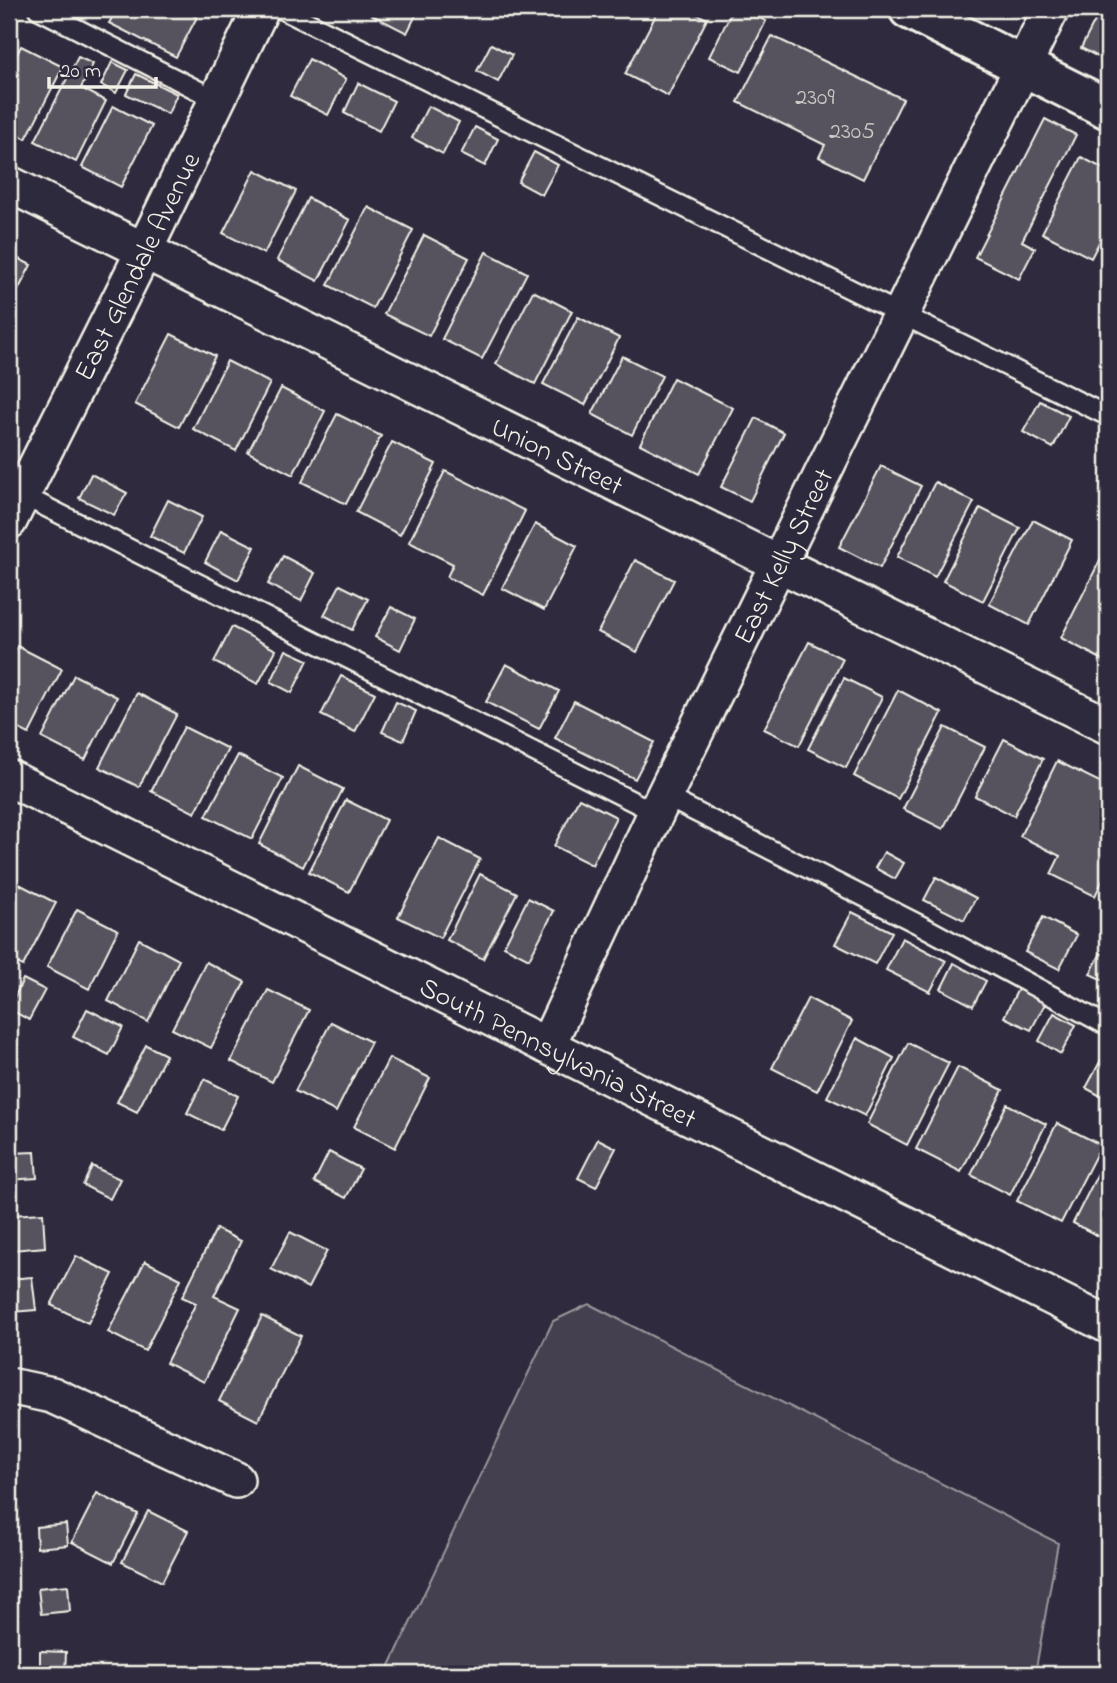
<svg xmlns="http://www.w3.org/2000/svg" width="1117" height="1683" viewBox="0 0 1117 1683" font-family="'Indie Flower',sans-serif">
<rect width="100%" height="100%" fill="#2f2a3d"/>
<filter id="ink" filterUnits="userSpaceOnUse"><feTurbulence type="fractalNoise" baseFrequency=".0143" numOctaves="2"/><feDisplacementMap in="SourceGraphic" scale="14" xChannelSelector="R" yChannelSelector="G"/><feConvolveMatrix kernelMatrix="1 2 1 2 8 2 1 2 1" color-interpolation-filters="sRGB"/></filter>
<g filter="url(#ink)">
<polygon fill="#454050" stroke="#9c989c" stroke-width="2" points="589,1304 1058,1543 1035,1674 386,1674 553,1321"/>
<g fill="#56525f" stroke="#f4f1e8" stroke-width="2">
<polygon points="117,9 180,9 197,17 176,57 109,23"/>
<polygon points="375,9 419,9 407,33 372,15"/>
<polygon points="659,9 687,9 707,19 668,96 625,74"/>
<polygon points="733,9 741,9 766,21 741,72 709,57"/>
<polygon points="1101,9 1108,9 1108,62 1081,48"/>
<polygon points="772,36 903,99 863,179 819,157 825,145 738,102"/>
<polygon points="491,44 512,55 498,82 477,71"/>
<polygon points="21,46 63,67 26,139 9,130 9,70"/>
<polygon points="78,57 93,64 81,88 106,101 76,162 35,141"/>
<polygon points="309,59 346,79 328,115 290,96"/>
<polygon points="112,62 128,70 116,93 101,85"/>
<polygon points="136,74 177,94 168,114 126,94"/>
<polygon points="358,83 394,101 379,131 344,113"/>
<polygon points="113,106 152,126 121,187 82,167"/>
<polygon points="428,106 459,122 443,154 412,138"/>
<polygon points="1045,119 1076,135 1022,241 1035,248 1019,279 975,257"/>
<polygon points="475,127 498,139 485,166 461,154"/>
<polygon points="534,152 558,165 542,195 518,182"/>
<polygon points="1081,157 1108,171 1108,225 1091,258 1042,233"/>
<polygon points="255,170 296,191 264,254 223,233"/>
<polygon points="308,198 350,220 318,281 277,260"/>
<polygon points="368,207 413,230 373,308 328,285"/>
<polygon points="424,235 469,258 429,336 384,314"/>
<polygon points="486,252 527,273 482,359 442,339"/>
<polygon points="9,254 31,265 9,308"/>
<polygon points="533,291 572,311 535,384 496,364"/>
<polygon points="578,317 619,338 585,405 543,384"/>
<polygon points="171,334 215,356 179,427 135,404"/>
<polygon points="622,356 662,376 632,435 592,414"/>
<polygon points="227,361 270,383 236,451 193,429"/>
<polygon points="673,378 733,408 699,474 640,444"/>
<polygon points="281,388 325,411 293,475 248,452"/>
<polygon points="1040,401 1069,416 1053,448 1023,432"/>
<polygon points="337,414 381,436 346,504 302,482"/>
<polygon points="756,418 784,433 750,501 721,487"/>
<polygon points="392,442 436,464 400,535 356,512"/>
<polygon points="881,466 921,486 880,568 839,547"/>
<polygon points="445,471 525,511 483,595 447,577 453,564 409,542"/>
<polygon points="91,474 127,493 114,515 79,498"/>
<polygon points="935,482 974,502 935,577 897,557"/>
<polygon points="168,500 202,517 184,553 150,536"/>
<polygon points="980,508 1020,528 983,601 943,581"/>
<polygon points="1033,520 1072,540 1029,625 989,604"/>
<polygon points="535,524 577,546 544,610 502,588"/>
<polygon points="221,530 255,547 238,580 205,562"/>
<polygon points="1104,552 1108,554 1107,662 1061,638"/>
<polygon points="283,556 315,573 301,601 268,584"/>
<polygon points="635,560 674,580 637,652 598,632"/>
<polygon points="340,585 368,599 352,630 324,615"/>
<polygon points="391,607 415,619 400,650 375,637"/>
<polygon points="232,627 276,650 258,684 214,662"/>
<polygon points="809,642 843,659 799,746 764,729"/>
<polygon points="17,646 62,669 29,734 9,724 9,663"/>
<polygon points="286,650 308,660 292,693 271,682"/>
<polygon points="506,664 559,691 539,729 486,702"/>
<polygon points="74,675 117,697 85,760 42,738"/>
<polygon points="341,676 375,693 355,732 321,715"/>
<polygon points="844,678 882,697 846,768 808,749"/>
<polygon points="898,690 942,713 898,799 854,776"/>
<polygon points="137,693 177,714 139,787 99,767"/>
<polygon points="574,701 654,742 635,779 555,738"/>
<polygon points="396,702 416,711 403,741 382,732"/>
<polygon points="184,727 228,749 195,813 151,791"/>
<polygon points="945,727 985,747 943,829 903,809"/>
<polygon points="1004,739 1043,759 1014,816 975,796"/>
<polygon points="238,755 283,778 252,839 206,816"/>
<polygon points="1057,761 1108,786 1108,869 1095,896 1051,874 1060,856 1020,836"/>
<polygon points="298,766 343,789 303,867 259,844"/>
<polygon points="579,798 616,817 592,865 554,846"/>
<polygon points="346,800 386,820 349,892 309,872"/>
<polygon points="439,838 480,859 440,938 398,917"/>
<polygon points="884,852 904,863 895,879 875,868"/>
<polygon points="480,874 517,893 483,959 447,940"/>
<polygon points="936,877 976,898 964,920 924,900"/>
<polygon points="15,882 56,903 23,966 9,959 9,894"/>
<polygon points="528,898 554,911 529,959 504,946"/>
<polygon points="77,909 118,930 89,989 47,967"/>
<polygon points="852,912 892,932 875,964 835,944"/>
<polygon points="1043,917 1077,935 1059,969 1025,952"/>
<polygon points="902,938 946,961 930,992 886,970"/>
<polygon points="139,939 179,960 148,1022 108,1001"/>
<polygon points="1101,953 1108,957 1107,982 1090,974"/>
<polygon points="206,962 245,982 211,1048 172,1029"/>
<polygon points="954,963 986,981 973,1006 941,989"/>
<polygon points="23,979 45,990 29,1020 9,1009"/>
<polygon points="1019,987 1046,1002 1031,1030 1004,1017"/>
<polygon points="268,990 309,1010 272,1082 231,1061"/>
<polygon points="808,998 852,1021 817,1091 772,1068"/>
<polygon points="87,1009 123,1027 109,1055 73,1037"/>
<polygon points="1054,1013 1076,1025 1061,1054 1039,1041"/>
<polygon points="331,1022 371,1042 336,1112 295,1091"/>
<polygon points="857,1038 894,1058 865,1116 827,1097"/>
<polygon points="908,1043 949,1063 907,1145 867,1124"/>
<polygon points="146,1045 166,1055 137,1112 117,1102"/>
<polygon points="389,1058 430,1078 395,1148 354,1127"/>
<polygon points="1101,1060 1108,1064 1108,1100 1086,1088"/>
<polygon points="958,1067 1003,1090 961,1172 916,1149"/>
<polygon points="204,1079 238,1096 221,1130 187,1113"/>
<polygon points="1007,1104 1046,1124 1010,1195 971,1175"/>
<polygon points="1057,1123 1101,1145 1061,1223 1017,1201"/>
<polygon points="598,1139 616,1148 596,1187 578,1178"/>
<polygon points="35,1152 37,1178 9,1180 9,1153"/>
<polygon points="329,1152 361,1169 346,1198 314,1182"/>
<polygon points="1102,1165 1108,1168 1108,1241 1073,1223"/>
<polygon points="92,1166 120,1179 110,1199 83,1185"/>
<polygon points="43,1213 45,1247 13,1250 11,1215"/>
<polygon points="216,1229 241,1241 214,1296 240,1308 204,1382 166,1363 196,1303 182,1297"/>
<polygon points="290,1232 327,1251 308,1288 271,1269"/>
<polygon points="76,1256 113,1274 88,1323 51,1305"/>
<polygon points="145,1261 181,1279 145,1351 108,1332"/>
<polygon points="32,1277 36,1310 12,1312 9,1279"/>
<polygon points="262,1316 301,1336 258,1421 219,1401"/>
<polygon points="97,1493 138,1514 113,1563 72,1542"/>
<polygon points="148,1511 188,1531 162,1582 122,1562"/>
<polygon points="66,1524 68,1545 37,1548 36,1527"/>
<polygon points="68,1585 70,1611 41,1614 38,1588"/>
<polygon points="40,1651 66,1652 65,1674 40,1674"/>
</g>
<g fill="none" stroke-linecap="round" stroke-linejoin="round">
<g stroke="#f4f1e8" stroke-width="23">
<g id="service">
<polyline points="38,9 217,100"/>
<polyline points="281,9 1108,416"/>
<polyline points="18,493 656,813"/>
<polyline points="664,796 926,928 1108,1026"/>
</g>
</g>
<g stroke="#f4f1e8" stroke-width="40">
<g id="minor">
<path id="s1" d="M9 184 1108 726"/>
<path id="s2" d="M9 521 144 251 261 9"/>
<path id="s3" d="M9 778 1108 1325"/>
<path id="s4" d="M547 1046 664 796 1051 9"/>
<polyline points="9,1386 52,1395 236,1480"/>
</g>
</g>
<g stroke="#f4f1e8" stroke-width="44">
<polyline id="secondary" points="909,9 1108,109"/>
</g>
<use href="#service" stroke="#2f2a3d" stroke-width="18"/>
<use href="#minor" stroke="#2f2a3d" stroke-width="35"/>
<use href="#secondary" stroke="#2f2a3d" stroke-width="38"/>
</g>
</g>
<g text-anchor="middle" stroke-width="6" stroke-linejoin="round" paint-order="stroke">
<g font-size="24" fill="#ccc9c6">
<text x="815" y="104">2309</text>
<text x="852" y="138">2305</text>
</g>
<g font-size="28" fill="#f4f1e8" stroke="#2f2a3d">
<text dy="10" stroke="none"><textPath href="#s2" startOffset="285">East Glendale Avenue</textPath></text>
<text dy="10" stroke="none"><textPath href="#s1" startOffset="612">Union Street</textPath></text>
<text dy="10" stroke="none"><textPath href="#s4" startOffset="544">East Kelly Street</textPath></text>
<text dy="10" stroke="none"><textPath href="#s3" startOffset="614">South Pennsylvania Street</textPath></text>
</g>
</g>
<rect width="1117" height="1683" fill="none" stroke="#2f2a3d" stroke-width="35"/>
<rect x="18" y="18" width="1082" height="1648" fill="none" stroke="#f4f1e8" stroke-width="2.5" filter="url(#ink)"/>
<path d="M49 77v10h107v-10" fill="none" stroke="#f4f1e8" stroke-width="3.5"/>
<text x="60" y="77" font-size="21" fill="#f4f1e8" stroke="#2f2a3d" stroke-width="5" paint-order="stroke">20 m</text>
</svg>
